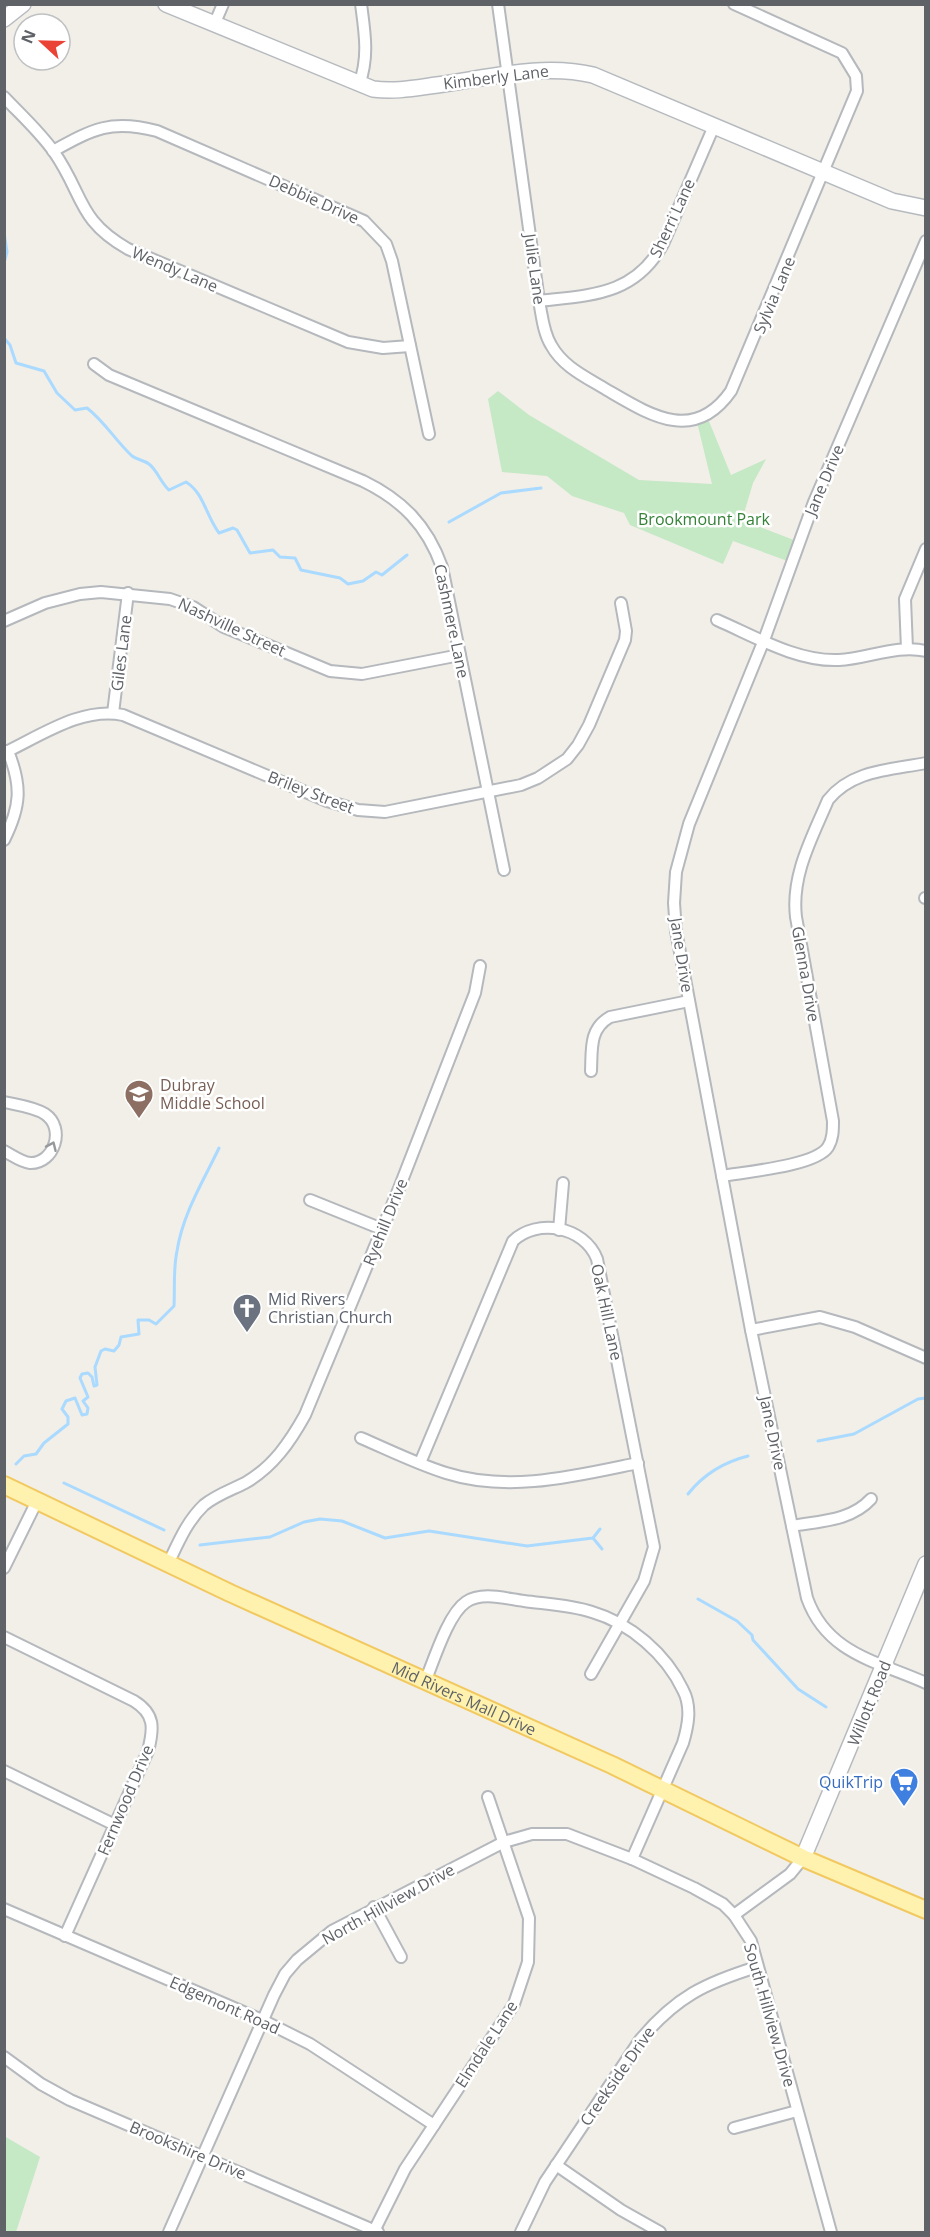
<svg xmlns="http://www.w3.org/2000/svg" width="930" height="2237" viewBox="0 0 930 2237" font-family="'Open Sans',sans-serif">
<rect width="100%" height="100%" fill="#f1efe8"/>
<g fill="#c5e8c5">
<polygon points="498,391 529,415 639,480 712,484 696,418 706,414 731,475 766,459 753,483 742,520 799,542 793,563 733,541 723,564 630,525 624,513 572,496 547,476 502,472 488,399"/>
<polygon points="4,2136 40,2157 16,2232 5,2232"/>
</g>
<g fill="none" stroke-linecap="round" stroke-linejoin="round">
<g stroke="#aadaff" stroke-width="3">
<polyline points="4,232 7,252 4,263"/>
<path d="M4 338 10 345 16 363 44 371 57 393 75 410 87 408C104 421 116 441 132 456 137 460 144 460 149 464 157 470 161 483 169 490L186 482C204 493 206 516 219 533L233 528 237 530 250 553 273 550 280 557 295 558 301 570 340 578 348 584 363 581 376 572 382 575 407 555"/>
<polyline points="449,522 501,493 541,488"/>
<polyline points="818,1441 854,1434 918,1399 926,1398"/>
<path d="M16 1464 24 1456 36 1454 44 1443 68 1424V1417L62 1409 66 1401 75 1398 82 1415 87 1414 88 1408 83 1401 88 1397 80 1378 82 1374 88 1373 92 1377 94 1386 97 1385 95 1367 101 1351 105 1349 114 1351 119 1345 121 1337 139 1334 138 1320H149L156 1324 174 1306C175 1287 173 1270 177 1251 183 1213 203 1182 219 1148"/>
<polyline points="64,1483 164,1530"/>
<path d="M688 1494C703 1475 724 1462 748 1456"/>
<polyline points="593,1538 602,1549"/>
<polyline points="200,1545 270,1537 304,1522 320,1519 342,1521 385,1538 429,1531 527,1546 593,1538 600,1529"/>
<polyline points="698,1599 737,1621 752,1635 753,1640 798,1689 826,1707"/>
</g>
<g stroke="#b5b8bc" stroke-width="14">
<g id="street">
<path d="M498 4 539 301C542 315 543 332 551 345 563 367 586 377 607 390 650 415 694 444 731 391L857 91 856 76 842 53 734 4"/>
<polyline points="214,25 223,4"/>
<path d="M359 85C369 57 365 34 361 4"/>
<path d="M4 97C21 115 40 132 54 152 84 195 77 220 128 249L348 342 383 348 410 346"/>
<path d="M53 151C93 129 111 119 157 131L364 221 386 244 392 261 429 434"/>
<path d="M926 241 814 502 764 640 689 824 676 872 674 903 676 931 751 1330 807 1598C827 1654 877 1661 926 1683"/>
<path d="M539 301C592 295 635 295 663 244L714 126"/>
<path d="M94 364 109 375 363 481C402 500 427 525 442 567L504 870"/>
<path d="M717 620C754 636 797 662 839 660 867 659 897 644 926 651"/>
<polyline points="4,621 45,603 80,594 101,592 170,599 193,607 224,627 330,671 362,674 460,655"/>
<polyline points="907,649 905,599 926,549"/>
<polyline points="113,713 128,593"/>
<path d="M4 753C40 736 83 706 123 715L327 801 358 810 385 812 521 785 538 778 567 759 578 745 589 725 625 640 626 631 621 603"/>
<path d="M4 840C21 806 22 786 8 751"/>
<polyline points="925,898 926,898"/>
<path d="M591 1071C592 1049 589 1029 610 1017L689 1001"/>
<path d="M4 1102C17 1105 34 1107 45 1114 66 1128 54 1164 30 1163 21 1162 12 1155 4 1151"/>
<path d="M722 1176C744 1172 816 1166 828 1147 833 1139 833 1130 833 1121L796 917C791 875 812 838 828 800 852 770 890 770 926 763"/>
<polyline points="310,1200 382,1229"/>
<polyline points="559,1230 563,1183"/>
<polyline points="751,1330 820,1317 855,1327 926,1358"/>
<path d="M361 1438C389 1450 417 1464 446 1473 509 1493 575 1476 638 1463"/>
<path d="M420 1463 513 1241C537 1218 584 1226 597 1259L654 1547 644 1581 591 1674"/>
<path d="M792 1526C820 1521 851 1521 871 1499"/>
<path d="M168 1564C178 1543 187 1521 204 1505 216 1495 231 1490 245 1483 273 1467 290 1442 305 1415L398 1191 475 993 480 966"/>
<polyline points="4,1568 37,1501"/>
<path d="M4 1637 134 1701C155 1714 154 1728 148 1751L65 1936"/>
<path d="M425 1682C434 1660 448 1614 466 1602 482 1591 507 1599 524 1601 547 1604 571 1605 592 1612 630 1623 666 1654 683 1690 692 1707 688 1726 683 1743L632 1859"/>
<polyline points="4,1771 115,1825"/>
<polyline points="374,1907 401,1957"/>
<polyline points="4,1909 262,2020 310,2044 434,2125"/>
<polyline points="734,1915 790,1874 803,1858"/>
<polyline points="4,2057 41,2084 70,2100 378,2232"/>
<polyline points="734,2128 797,2111"/>
<polyline points="556,2165 621,2210 660,2232"/>
<polyline points="374,2231 405,2169 514,2004 528,1962 529,1918 488,1797"/>
<polyline points="169,2232 274,1995 285,1974 297,1960 332,1931 504,1842 532,1834 567,1834 632,1859 694,1888 723,1904 734,1915 751,1941 831,2232"/>
<path d="M521 2232 545 2182 640 2040C676 1997 705 1983 757 1967"/>
</g>
</g>
<g stroke="#b6babf" stroke-width="18">
<g id="secondary">
<path d="M166 4 373 89C395 92 415 88 437 85 488 78 542 63 593 75L892 201 926 208"/>
<polyline points="4,19 23,4"/>
<polyline points="803,1858 926,1564"/>
</g>
</g>
<g stroke="#f2c960" stroke-width="20">
<g id="primary">
<path id="s1" d="M4 1485 230 1593 612 1765 803 1858 926 1910"/>
</g>
</g>
<use href="#street" stroke="#fff" stroke-width="10"/>
<use href="#secondary" stroke="#fff" stroke-width="15"/>
<use href="#primary" stroke="#fff2af" stroke-width="16"/>
</g>
<defs><path id="oneway-chevron" d="M-2-3.5L2.5 0L-2 3.5" fill="none" stroke-width="1.6" stroke-linecap="round" stroke-linejoin="round" transform="scale(1.5)"/></defs>
<use stroke="#979a9d" href="#oneway-chevron" transform="translate(52 1146) rotate(-66)"/>
<defs>
<g id="school-pin" transform="scale(1.5)"><path d="M0 17L-7.5 6A9.5 9.5 0 1 1 7.5 6Z" fill="#8d6e63" stroke="#fff"/><path d="M0-5L7-2L0 1L-7-2ZM-4 1L0 2.5L4 1V4Q0 6-4 4Z" fill="#fff"/></g>
<g id="church-pin" transform="scale(1.5)"><path d="M0 17L-7.5 6A9.5 9.5 0 1 1 7.5 6Z" fill="#6b7280" stroke="#fff"/><path d="M-1.2-6h2.4v3.5h3.3v2.4h-3.3V6h-2.4V-.1h-3.3v-2.4h3.3Z" fill="#fff"/></g>
<g id="supermarket-pin" transform="scale(1.5)"><path d="M0 17L-7.5 6A9.5 9.5 0 1 1 7.5 6Z" fill="#3f7fe0" stroke="#fff"/><path d="M-6-5.5h2.5l.6 2H6L4.5 2H-2.5L-4.4-4H-6ZM-1.5 3.2a1.3 1.3 0 1 0 .1 0ZM3 3.2a1.3 1.3 0 1 0 .1 0Z" fill="#fff"/></g>
</defs>
<g fill-rule="evenodd">
<use href="#school-pin" x="139" y="1094"/>
<use href="#church-pin" x="247" y="1308"/>
<use href="#supermarket-pin" x="904" y="1782"/>
</g>
<g text-anchor="middle" stroke-width="5" stroke-linejoin="round" paint-order="stroke">
<g font-size="16" fill="#5f6368" stroke="#fff">
<text transform="translate(496 77) rotate(-7)" y="6">Kimberly Lane</text>
<text transform="translate(314 199) rotate(24)" y="6">Debbie Drive</text>
<text transform="translate(672 218) rotate(-65)" y="6">Sherri Lane</text>
<text transform="translate(175 269) rotate(23)" y="6">Wendy Lane</text>
<text transform="translate(535 269) rotate(82)" y="6">Julie Lane</text>
<text transform="translate(774 295) rotate(-67)" y="6">Sylvia Lane</text>
<text transform="translate(824 480) rotate(-67)" y="6">Jane Drive</text>
<text transform="translate(452 621) rotate(78)" y="6">Cashmere Lane</text>
<text transform="translate(232 627) rotate(25)" y="6">Nashville Street</text>
<text transform="translate(121 653) rotate(-83)" y="6">Giles Lane</text>
<text transform="translate(311 792) rotate(21)" y="6">Briley Street</text>
<text transform="translate(682 955) rotate(81)" y="6">Jane Drive</text>
<text transform="translate(806 974) rotate(80)" y="6">Glenna Drive</text>
<text transform="translate(385 1222) rotate(-68)" y="6">Ryehill Drive</text>
<text transform="translate(607 1312) rotate(78)" y="6">Oak Hill Lane</text>
<text transform="translate(773 1433) rotate(78)" y="6">Jane Drive</text>
<text dy="6" stroke="none"><textPath href="#s1" startOffset="507">Mid Rivers Mall Drive</textPath></text>
<text transform="translate(869 1703) rotate(-68)" y="6">Willott Road</text>
<text transform="translate(125 1800) rotate(-67)" y="6">Fernwood Drive</text>
<text transform="translate(388 1904) rotate(-29)" y="6">North Hillview Drive</text>
<text transform="translate(225 2005) rotate(24)" y="6">Edgemont Road</text>
<text transform="translate(770 2015) rotate(74)" y="6">South Hillview Drive</text>
<text transform="translate(486 2044) rotate(-57)" y="6">Elmdale Lane</text>
<text transform="translate(617 2076) rotate(-55)" y="6">Creekside Drive</text>
<text transform="translate(188 2150) rotate(23)" y="6">Brookshire Drive</text>
</g>
<g font-size="16" fill="#348238" stroke="#fff">
<text x="704" y="525">Brookmount Park</text>
</g>
<g font-size="16" fill="#785e54" stroke="#fff" text-anchor="start">
<text x="160" y="1091">Dubray<tspan x="160" dy="18">Middle School</tspan></text>
</g>
<g font-size="16" fill="#5b616d" stroke="#fff" text-anchor="start">
<text x="268" y="1305">Mid Rivers<tspan x="268" dy="18">Christian Church</tspan></text>
</g>
<g font-size="16" fill="#366cbe" stroke="#fff" text-anchor="end">
<text x="883" y="1788">QuikTrip</text>
</g>
</g>
<rect width="930" height="2237" fill="none" stroke="#5f6368" stroke-width="12"/>
<g transform="translate(42 42) rotate(292)"><circle r="28" fill="#ffffff" stroke="#bfc1c3" stroke-width="1.5"/>
<path d="M0-4.5L10 22L0 15L-10 22Z" fill="#ea4335"/>
<text y="-9" font-size="16" font-weight="bold" text-anchor="middle" fill="#5f6368">N</text>
</g>
</svg>
